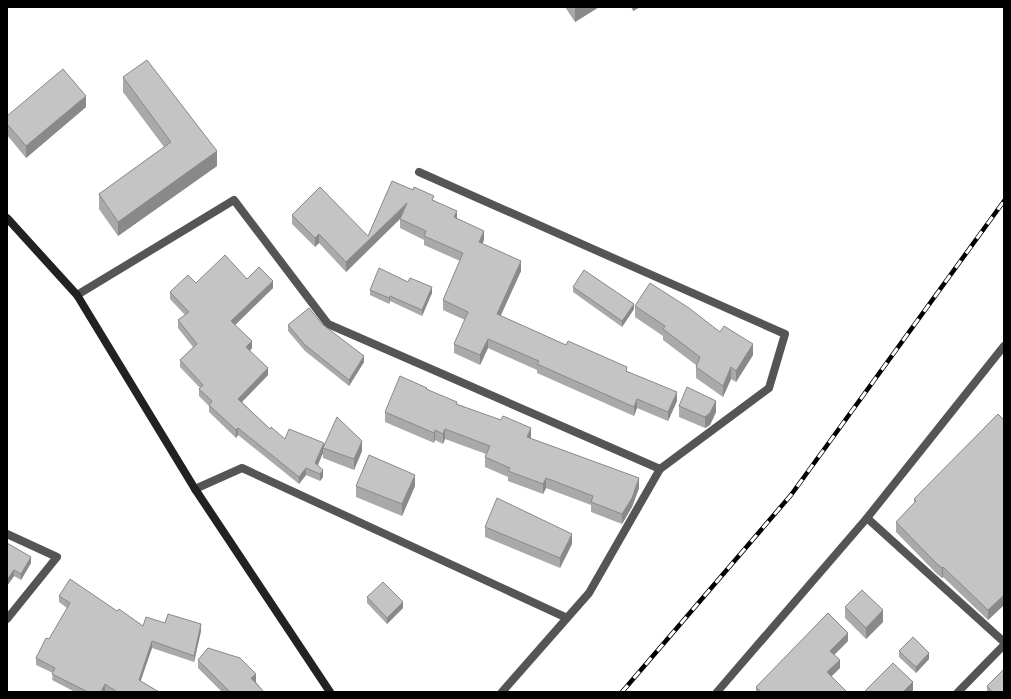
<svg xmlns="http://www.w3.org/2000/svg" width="1011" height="699" viewBox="0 0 1011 699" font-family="Helvetica,sans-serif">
<rect width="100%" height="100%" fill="#fff"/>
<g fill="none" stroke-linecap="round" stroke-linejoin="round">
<g stroke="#555" stroke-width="8">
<polyline points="419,172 785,334 769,388 660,469 589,593 502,692"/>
<polyline points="77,295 234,200 328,324 660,469"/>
<polyline points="195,489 242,468 567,618"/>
<polyline points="867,518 1004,642"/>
<polyline points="7,534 57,557 7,619"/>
<polyline points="717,692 867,518 1004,346"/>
<polyline points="958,692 1004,645"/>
</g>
<polyline stroke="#222" stroke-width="8" points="7,218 77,295 195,489 330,692"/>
<g stroke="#000" stroke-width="4.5">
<polyline id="rail" points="622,692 791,495 1004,201"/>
</g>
<use href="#rail" stroke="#fff" stroke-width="3" stroke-dasharray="9" stroke-linecap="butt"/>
</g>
<g fill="#a9a9a9">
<polygon points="565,7 599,7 575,22"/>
<polygon points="631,7 640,7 633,11"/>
<polygon points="123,77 217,166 118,236 99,209 99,194 164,147 123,92"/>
<polygon points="86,107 26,158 7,135 7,116"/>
<polygon points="434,200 484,240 482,244 521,271 500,316 566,345 627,371 677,401 668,421 637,408 634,416 537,373 537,370 488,348 480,365 454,353 454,344 465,320 443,310 443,300 460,261 424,245 424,240 400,228 400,219 346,272 319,243 315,247 292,224 292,215 368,236"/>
<polygon points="247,279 273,288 235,325 252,348 250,351 268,375 242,402 270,429 285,439 362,451 354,470 323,458 323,453 318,465 323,477 320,481 306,475 299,484 238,435 236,438 209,412 209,406 199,396 199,389 200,388 180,367 180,360 193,347 178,328 178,320 185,315 170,299 170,292 196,283"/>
<polygon points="573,287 634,309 622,327 573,292"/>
<polygon points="370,290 432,293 422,316 390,301 389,304 370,295"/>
<polygon points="635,306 720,332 753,355 736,382 731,379 723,397 696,378 696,365 663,340 663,336 635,317"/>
<polygon points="322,324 364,362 349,386 305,351 288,331 288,325"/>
<polygon points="427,390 531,438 531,439 639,488 632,507 622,524 591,512 591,505 546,488 543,494 508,481 508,477 485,467 485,457 486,454 445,439 443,444 435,440 434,443 385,422 385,412"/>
<polygon points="679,406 716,412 710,425 705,428 679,417"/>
<polygon points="1004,420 1004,605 988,620 943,577 942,578 937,574 896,532 896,522 914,503 914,499"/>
<polygon points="356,486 415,486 402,516 356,497"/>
<polygon points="485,527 572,544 560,568 485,537"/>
<polygon points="7,543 31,563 21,580 14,576 7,586"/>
<polygon points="59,596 117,611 143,626 165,623 201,631 194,662 152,648 140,681 159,692 107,692 105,691 104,692 75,692 52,680 53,673 36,665 36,658 49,639 67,608 59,602"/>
<polygon points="367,597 403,608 387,624 367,603"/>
<polygon points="845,607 883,622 866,639 845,618"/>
<polygon points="848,641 834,655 840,668 831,676 847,692 756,692 756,687"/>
<polygon points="899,651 929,659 916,673 899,657"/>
<polygon points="198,660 256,682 264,692 222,692 198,668"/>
<polygon points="987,686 1004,692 987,692"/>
</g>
<g fill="#898989">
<polygon points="575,7 599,7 575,22"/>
<polygon points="633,7 640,7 633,11"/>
<polygon points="86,96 86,107 26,158 26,146"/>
<polygon points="217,151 217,166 118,236 118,222"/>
<polygon points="407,203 407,212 346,272 346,262"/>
<polygon points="457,211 457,220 454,217"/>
<polygon points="484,231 484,240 479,251 479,242"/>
<polygon points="319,234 319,243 315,247 315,238"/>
<polygon points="521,261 521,271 497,324 497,314"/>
<polygon points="273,281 273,288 231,329 231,321"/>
<polygon points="432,287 432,293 422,316 422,310"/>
<polygon points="390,296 390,301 389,304 389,298"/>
<polygon points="634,304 634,309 622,327 622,321"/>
<polygon points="488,339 488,348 480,365 480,355"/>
<polygon points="252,341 252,348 246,355 246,347"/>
<polygon points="753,344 753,355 736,382 736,371"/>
<polygon points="364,356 364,362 349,386 349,380"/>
<polygon points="731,367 731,379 723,397 723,386"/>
<polygon points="268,368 268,375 238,406 238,399"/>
<polygon points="677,392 677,401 668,421 668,412"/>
<polygon points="637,399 637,408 634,416 634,407"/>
<polygon points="716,401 716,412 710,425 705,428 705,417"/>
<polygon points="238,428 238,435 236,438 236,430"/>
<polygon points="531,428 531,438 527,447 527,437"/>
<polygon points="445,429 445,439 443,444 443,434"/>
<polygon points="435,430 435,440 434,443 434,433"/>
<polygon points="362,441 362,451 354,470 354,459"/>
<polygon points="324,443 324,449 323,448 323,453 315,471 315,463"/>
<polygon points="306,468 306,475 299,484 299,477"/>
<polygon points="323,470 323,477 320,481 320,474"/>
<polygon points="415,475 415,486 402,516 402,504"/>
<polygon points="546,478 546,488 543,494 543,484"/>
<polygon points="639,478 639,488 632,507 622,524 622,514"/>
<polygon points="572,534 572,544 560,568 560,558"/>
<polygon points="31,557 31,563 21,580 21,574"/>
<polygon points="943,567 943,577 942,578 942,568"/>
<polygon points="14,570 14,576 7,586 7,580"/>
<polygon points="1004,595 1004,605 988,620 988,610"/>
<polygon points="403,602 403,608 387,624 387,618"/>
<polygon points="883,610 883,622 866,639 866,628"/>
<polygon points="201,624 201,631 194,662 194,656"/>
<polygon points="848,633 848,641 830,659 830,651"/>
<polygon points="152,641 152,648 139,686 139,680"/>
<polygon points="929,653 929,659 916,673 916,667"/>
<polygon points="840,660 840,668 827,681 827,672"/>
<polygon points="256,674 256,682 251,687 251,678"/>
<polygon points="913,682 913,691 911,692 903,692"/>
<polygon points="105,684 105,691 104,692 101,692"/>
</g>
<g fill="#c4c4c4" stroke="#898989">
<polygon points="147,60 217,151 118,222 99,194 171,142 123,77"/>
<polygon points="63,69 86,96 26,146 7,124 7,116"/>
<polygon points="392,181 413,190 414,187 434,196 432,200 457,211 454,217 484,231 479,242 521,261 497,314 566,345 568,341 627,367 626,371 677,392 668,412 637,399 634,407 537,364 539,361 488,339 480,355 454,344 468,312 443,300 463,253 424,236 426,231 400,219 407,203 346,262 319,234 315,238 292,215 320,187 368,236"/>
<polygon points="225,255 247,279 259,267 273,281 231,321 252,341 246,347 268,368 238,399 270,429 271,427 285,439 289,429 324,443 315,463 323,470 320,474 306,468 299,477 238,428 236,430 209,405 212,401 199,389 203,385 180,360 197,344 178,320 189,312 170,292 188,275 196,283"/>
<polygon points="379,268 408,282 410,278 432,287 422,310 390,296 389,298 370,290"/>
<polygon points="584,270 634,304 622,321 573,287"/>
<polygon points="650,283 689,308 720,332 724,326 753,344 736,371 731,367 723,386 696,367 700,357 663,329 665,326 635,306"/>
<polygon points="309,308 322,324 364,356 349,380 305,345 288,325"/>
<polygon points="400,376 427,388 426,389 457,402 456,404 501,420 503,416 531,428 527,437 639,478 632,498 622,514 591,502 593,496 546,478 543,484 508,471 510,468 485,457 490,446 445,429 443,434 435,430 434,433 385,412"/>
<polygon points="687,387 716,401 710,413 705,417 679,406"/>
<polygon points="998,414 1004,420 1004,595 988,610 943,567 942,568 937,564 896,522 916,501 914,499"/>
<polygon points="337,417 362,441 354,459 323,448"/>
<polygon points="369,455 415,475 402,504 356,486"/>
<polygon points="497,498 572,534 560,558 485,527"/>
<polygon points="7,543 31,557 21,574 14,570 7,580"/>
<polygon points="70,579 117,611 119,609 143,626 146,617 165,623 168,614 201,624 194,656 152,641 139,680 159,692 117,692 105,684 101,692 88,692 52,674 55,668 36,658 46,638 49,639 70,603 59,596"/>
<polygon points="383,582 403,602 387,618 367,597"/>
<polygon points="862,590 883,610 866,628 845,607"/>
<polygon points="828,613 848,633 830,651 840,660 827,672 847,692 761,692 756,687"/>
<polygon points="913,637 929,653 916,667 899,651"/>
<polygon points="208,648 240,658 256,674 251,678 264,692 230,692 198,660"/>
<polygon points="893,663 913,682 903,692 864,692"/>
<polygon points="1004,669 1004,692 992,692 987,686"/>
</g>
<rect width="1011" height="699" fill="none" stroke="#000000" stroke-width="16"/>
</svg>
